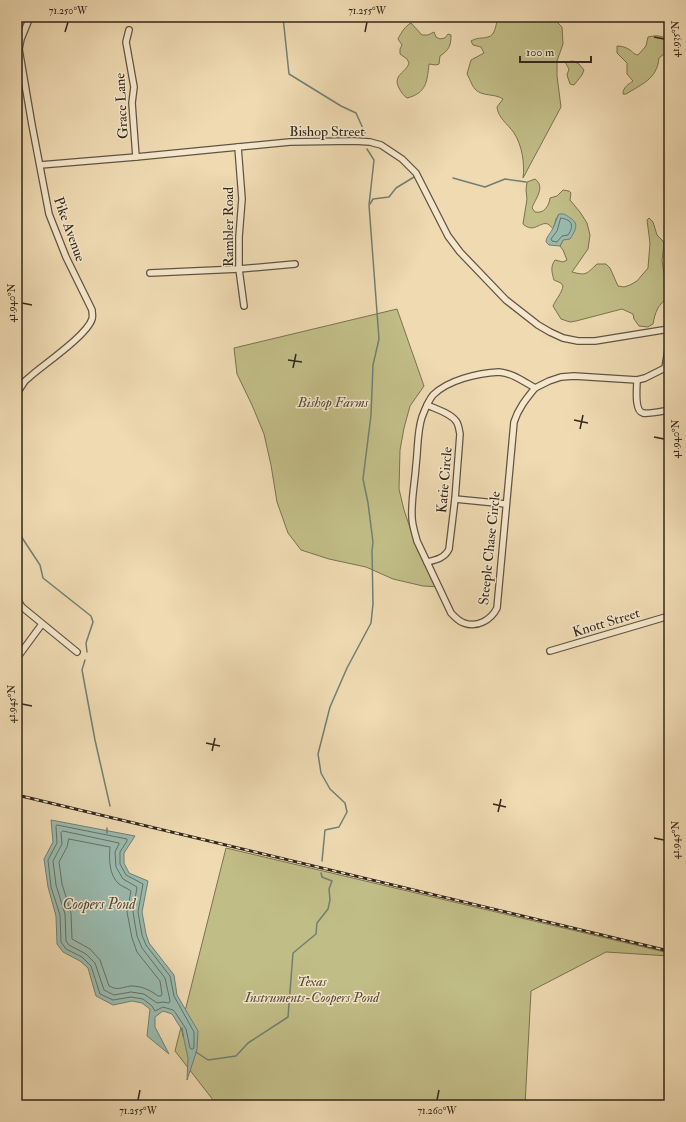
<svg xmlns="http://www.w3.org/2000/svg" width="686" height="1122" viewBox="0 0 686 1122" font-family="'IM FELL Double Pica',serif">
<rect width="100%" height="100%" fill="#efdab2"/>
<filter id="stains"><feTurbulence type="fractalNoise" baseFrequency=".005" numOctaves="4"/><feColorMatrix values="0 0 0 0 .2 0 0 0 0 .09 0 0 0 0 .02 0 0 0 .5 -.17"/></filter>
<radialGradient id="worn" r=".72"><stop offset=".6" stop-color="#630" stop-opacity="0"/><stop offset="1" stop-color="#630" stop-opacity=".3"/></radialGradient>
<g fill="#c1bd87" stroke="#7a7251">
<path d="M497 17H552L562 27 563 44 557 61V76L561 107 523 178C525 164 522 145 514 133 508 124 498 118 497 107L503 99C494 93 482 97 475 89 472 86 470 79 467 74L471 60 484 53 481 47 473 45 471 41C478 37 481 39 488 37 495 36 497 23 497 17Z"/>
<path d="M411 23 422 35H428L434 32 436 37 440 39 445 38 448 34 451 35C451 46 449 50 440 56L439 64 436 65 429 64C427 81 427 93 407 98 403 95 401 92 399 88 392 75 406 73 409 63L407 59 400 54V49L402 45 398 39C401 33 405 26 411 23Z"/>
<path d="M667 24 669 26V50L659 58C657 79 642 84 626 94H623C623 87 628 85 633 81L627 74V63L617 53V46C621 46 626 47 630 50 633 52 633 54 638 55L646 46 648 37C657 35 663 35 669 42Z"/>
<polygon points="573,61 579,64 584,70 582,75 574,85 570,84 567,75 569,69 565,62"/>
<path d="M535 179C546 187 535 199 532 208L535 212C544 214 549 206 550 198L557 196 563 190 569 191 571 193 570 200 580 212 587 223 590 235 588 249 572 272C587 276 586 274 597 264H606L610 268 618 286 624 287 630 285 637 281 648 268 650 243 647 220 649 218 653 222 657 235 663 241 664 244 662 261 665 279 669 283V298C658 303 655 313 653 324L648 327 639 326 634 319 633 314 622 309 576 321 570 322 561 319 553 306C556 299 562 293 563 286L561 283 554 280C552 273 550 267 555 260L563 262 567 260 563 250 560 246 563 240 559 214 556 219 553 229C553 228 549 225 548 224 540 221 534 234 523 224L527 199 526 190 527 182Z"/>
<polygon points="397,309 424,386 410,406 404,428 400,450 399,489 404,510 418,551 440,587 423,586 393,579 366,567 329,559 301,550 288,533 277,502 271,465 264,434 252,405 237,374 234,348"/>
<polygon points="226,848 669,953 669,956 606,952 531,991 525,1105 217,1105 175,1051"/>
</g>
<g fill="#9abaae" stroke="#717f73">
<path d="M559 214H564C578 222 579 225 570 239L563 240 560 246 549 245 546 242C546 237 550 234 552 230 555 225 556 219 559 214Z"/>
<polygon points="51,820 135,836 124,853 124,863 129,873 148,881 142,912 146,934 149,943 174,975 177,995 198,1031 197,1050 187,1080 188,1058 182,1030 172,1014 163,1011 155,1017 155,1027 169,1054 147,1036 150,1009 142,1003 132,1001 113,1005 96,996 88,968 80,961 63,952 57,944 56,916 48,887 44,859 53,842"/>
</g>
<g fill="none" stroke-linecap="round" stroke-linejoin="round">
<g stroke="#667064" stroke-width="1">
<path d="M561 218C573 220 574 226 568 235L562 236 557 242 552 241 551 239 557 231Z"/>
<polygon points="57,825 127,839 127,841 120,852 120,864 126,875 143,884 138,912 142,935 146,945 170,976 174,996 194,1032 194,1047 193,1049 191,1049 190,1048 186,1029 175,1012 173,1010 163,1007 155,1011 152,1006 143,999 131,997 113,1000 100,994 91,966 82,957 66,949 61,942 60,915 51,887 48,860 57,843 56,827"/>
<polygon points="63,831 119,843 119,844 115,852 116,867 123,879 137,887 133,912 137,936 142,948 165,978 169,996 170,1001 169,1003 163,1002 157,1003 144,994 131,992 114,995 104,990 95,963 86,954 69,945 66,941 65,914 56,885 53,861 62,844 61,833"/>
<path d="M69 839 110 847C109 860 109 875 119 884 123 887 127 888 131 891L127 912 132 938 137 952 160 981 162 994 161 996H158C150 990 142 986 131 986 121 987 119 991 109 986L100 960 90 949 72 939 71 913 62 884 59 862 67 847Z"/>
</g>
<g stroke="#717f73" stroke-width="1.5">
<polyline points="283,17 289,74 341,106 356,113 365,133"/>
<polyline points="453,178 485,187 505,179 526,182"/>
<polyline points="370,204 373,199 389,197 396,188 414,177"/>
<polyline points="17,530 40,565 43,578 91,616 93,622 86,643 87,652"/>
<polyline points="85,660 82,670 95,740 110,806"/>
<polyline points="107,828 107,833"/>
<polyline points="322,861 325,830 339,827 347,812 345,803 330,789 321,773 318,754 330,707 347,668 371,623 373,604 372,551 373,542 368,503 363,479 371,415 373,365 379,339 369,205 374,160 367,149"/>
<polyline points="182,1028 183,1036"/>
<polyline points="196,1052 208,1060 236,1056 248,1043 288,1017 293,953 316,934 317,923 328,909 330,900 329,889 332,881 322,877 321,873"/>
</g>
<g stroke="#625441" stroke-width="8">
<g id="minor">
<polyline points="129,30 126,42 134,87 132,103 136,157"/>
<polyline points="238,147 242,199 239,237 239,269 244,306"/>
<polyline points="40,165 136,157 290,142 354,141 370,142 381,145 402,159 416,173 448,236 460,252 506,300 538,325 550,332 563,338 578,341 595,341 669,329"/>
<polyline points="150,273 239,269 295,264"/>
<path d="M499 372C514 374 521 380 535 388 526 399 518 409 514 422L497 608C491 620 477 628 464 623 458 621 455 617 451 613L417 541C415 533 412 525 412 517 411 500 415 482 416 465 418 450 417 432 422 417 425 409 428 401 433 395 448 380 478 373 499 372Z"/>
<path d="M637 380C637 387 634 411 643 413 648 414 663 411 669 410"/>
<polyline points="535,388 549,381 561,377 574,376 637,380 645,378 665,368 669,344"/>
<path d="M17 393 25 381 32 375C46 363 87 335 92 319 93 316 92 313 92 310L66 257 49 214 32 125 19 49 21 39 30 17"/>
<path d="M427 405C436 409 450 413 456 421 459 425 459 430 460 434L455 499 449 549C445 558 436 560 427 562"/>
<polyline points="455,499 506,504"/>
<polyline points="17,599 22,607 77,652"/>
<polyline points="550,651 669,616"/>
<polyline points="17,658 42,624"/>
</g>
</g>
<use href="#minor" stroke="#f5e7cd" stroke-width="5.5"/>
<g stroke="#33271b" stroke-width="3">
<polyline id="rail" points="17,795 669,951"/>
</g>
<use href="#rail" stroke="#f5e7cd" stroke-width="1.5" stroke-dasharray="4.5" stroke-linecap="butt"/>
</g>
<path fill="none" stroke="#33271b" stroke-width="1.5" d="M65 32 68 22M365 32 367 22M654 37 664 39M22 303 32 305M288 360 302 362M293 368 296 354M574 420 588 423M580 429 583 415M654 437 664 439M22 704 32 706M206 743 220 746M212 751 215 738M493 804 506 807M498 812 501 799M654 838 664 840M138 1100 140 1090M437 1100 439 1090"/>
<g text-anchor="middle" stroke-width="3" stroke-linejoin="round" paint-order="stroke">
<g font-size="14" fill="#33271b" stroke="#f5e7cd">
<text transform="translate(121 106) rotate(-93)" y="5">Grace Lane</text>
<text x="327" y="136">Bishop Street</text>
<text transform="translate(228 227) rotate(-90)" y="5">Rambler Road</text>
<text transform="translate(70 229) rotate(70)" y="5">Pike Avenue</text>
<text transform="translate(444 480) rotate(-85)" y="5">Katie Circle</text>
<text transform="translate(489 548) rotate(-84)" y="5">Steeple Chase Circle</text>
<text transform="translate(606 622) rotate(-17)" y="5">Knott Street</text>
</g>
<g font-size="14" font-style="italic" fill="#564c36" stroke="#f5e7cd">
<text x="333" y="407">Bishop Farms</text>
<text x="312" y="986">Texas<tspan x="312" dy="16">Instruments-Coopers Pond</tspan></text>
</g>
<g font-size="15" font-style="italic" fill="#4d4c40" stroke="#f5e7cd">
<text x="99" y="909">Coopers Pond</text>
</g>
</g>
<rect width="686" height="1122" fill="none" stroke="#efdab2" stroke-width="44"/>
<path d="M520 56v6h71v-6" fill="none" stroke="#33271b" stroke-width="2"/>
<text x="526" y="56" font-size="12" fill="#33271b" stroke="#f5e7cd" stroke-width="3" paint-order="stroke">100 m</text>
<rect x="22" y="22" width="642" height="1078" fill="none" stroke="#33271b" stroke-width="1.5"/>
<g font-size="10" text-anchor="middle" fill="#33271b">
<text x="68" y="14">71.250°W</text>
<text x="367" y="14">71.255°W</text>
<text transform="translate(675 39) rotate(-90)" y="4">41.935°N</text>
<text transform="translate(11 303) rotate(-90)" y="4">41.940°N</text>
<text transform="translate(675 439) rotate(-90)" y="4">41.940°N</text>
<text transform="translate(11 704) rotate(-90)" y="4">41.945°N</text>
<text transform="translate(675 840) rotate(-90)" y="4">41.945°N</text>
<text x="138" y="1114">71.255°W</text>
<text x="437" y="1114">71.260°W</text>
</g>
<rect width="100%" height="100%" filter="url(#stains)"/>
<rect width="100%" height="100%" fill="url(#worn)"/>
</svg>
